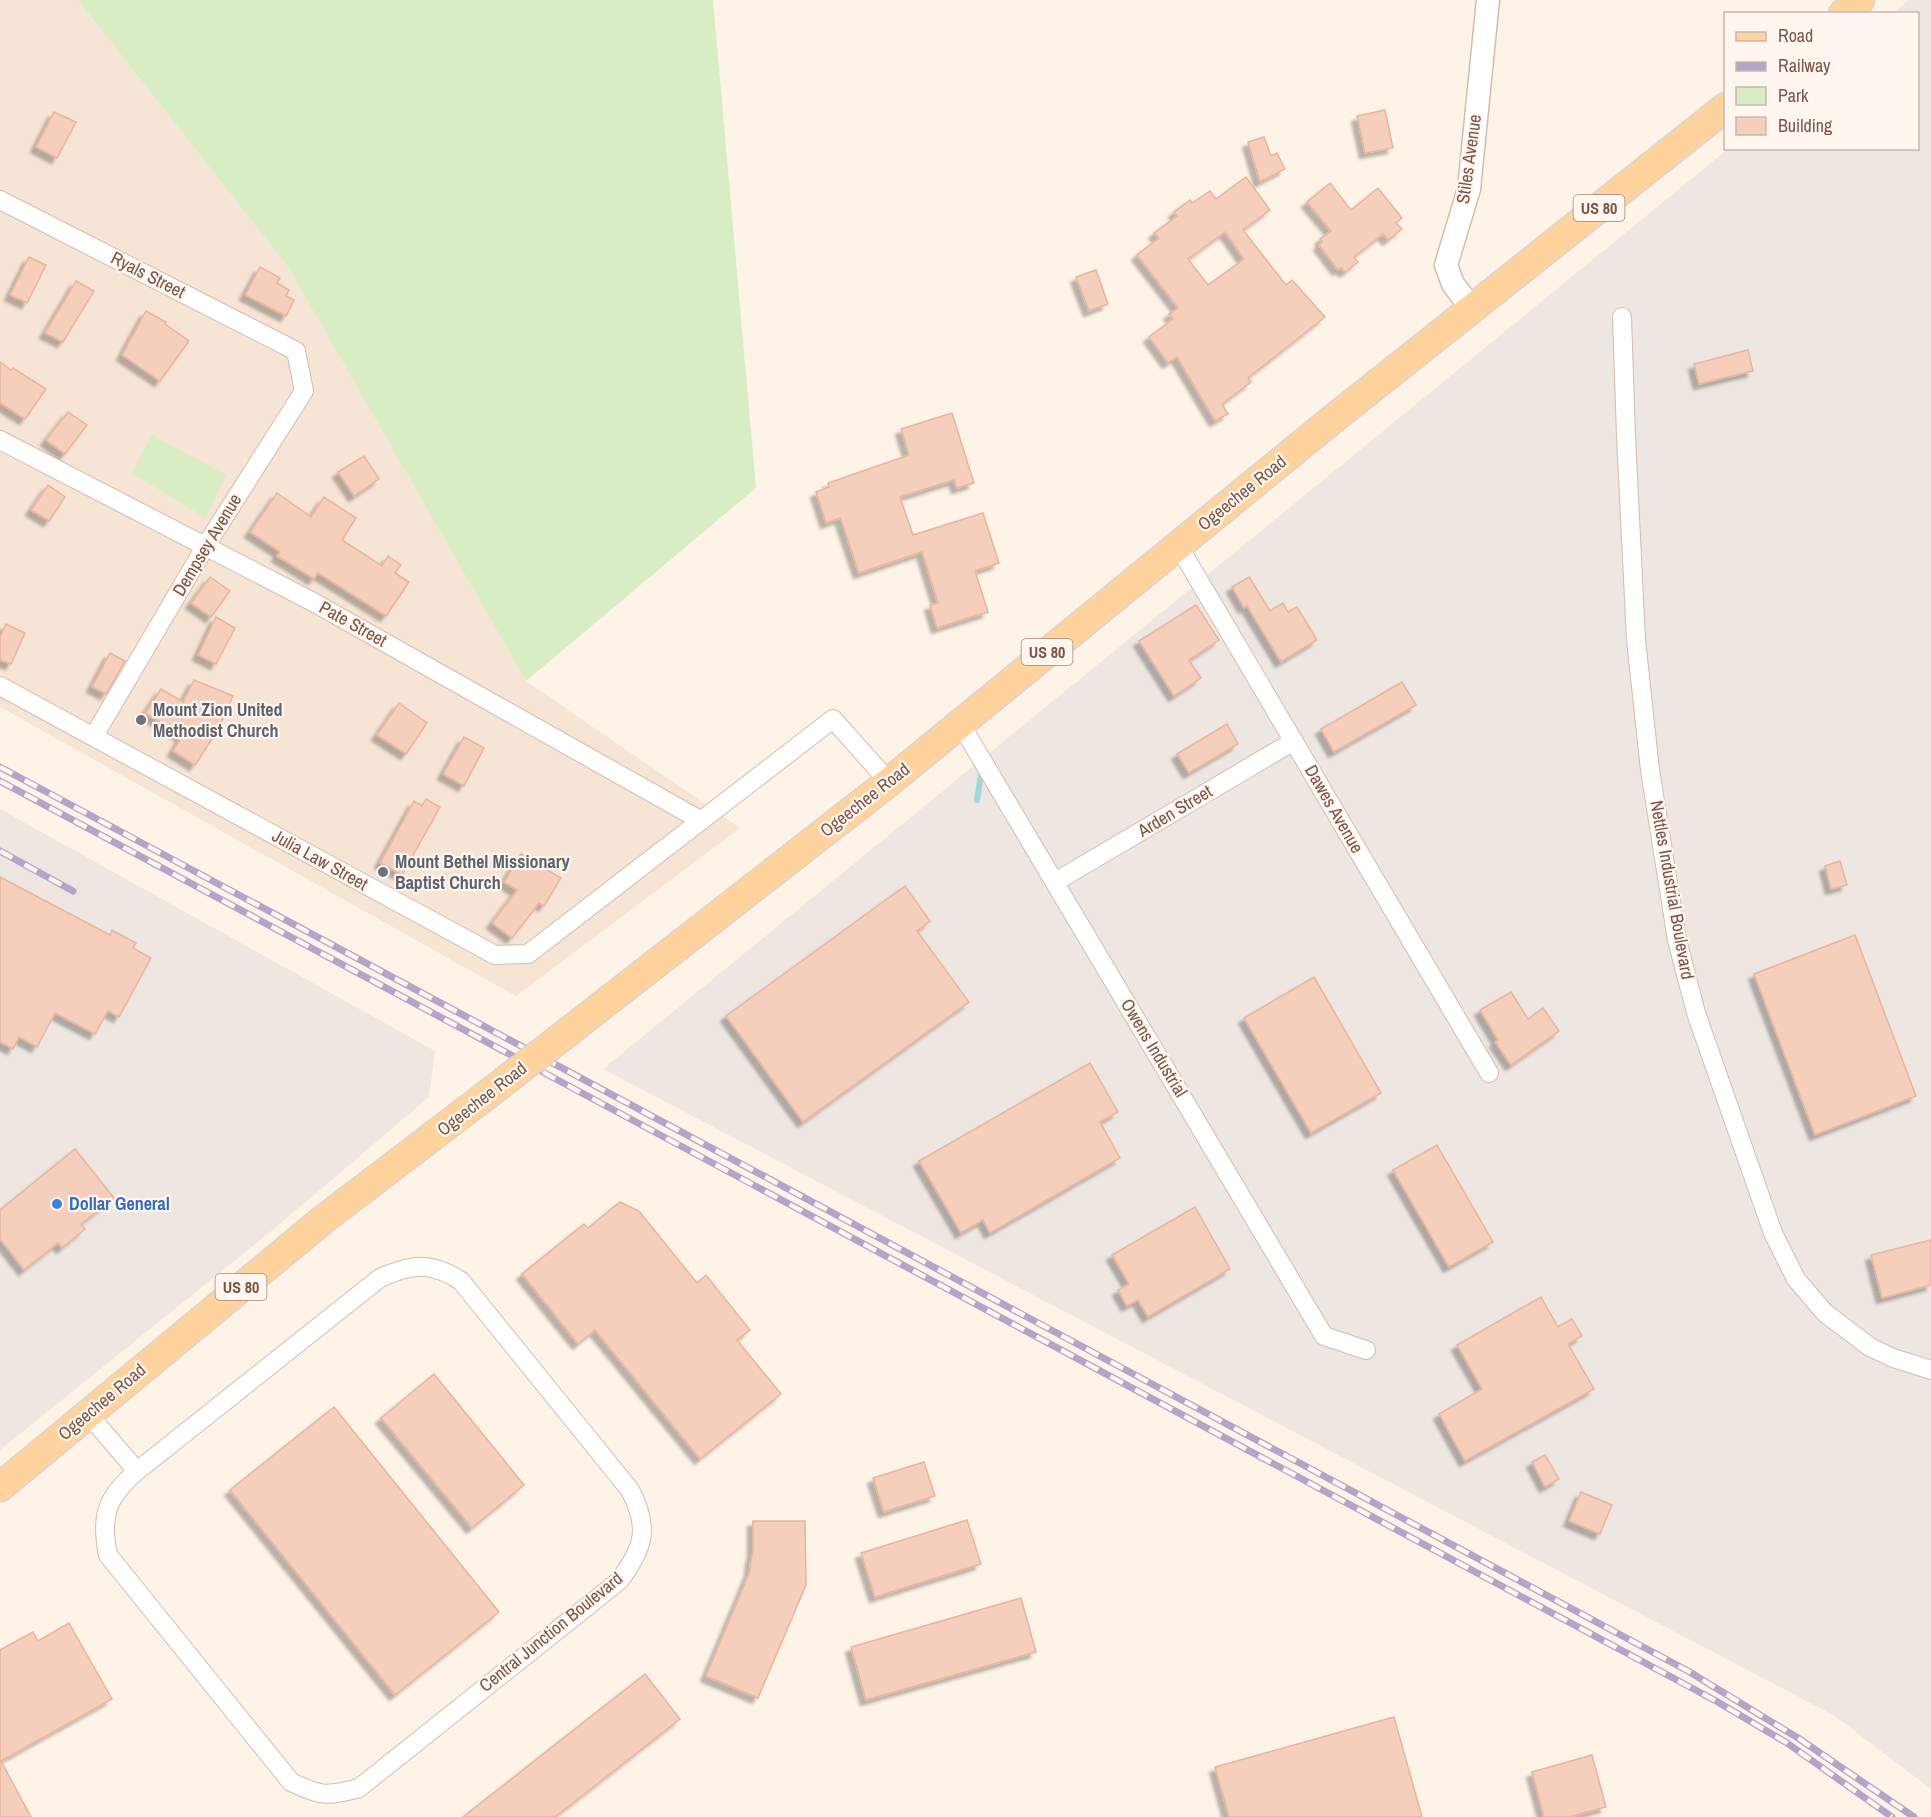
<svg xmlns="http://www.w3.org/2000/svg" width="1931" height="1817" viewBox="0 0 1931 1817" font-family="'Archivo Narrow',sans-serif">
<defs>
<filter id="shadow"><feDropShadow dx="-5.5" dy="5.5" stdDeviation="1.5" flood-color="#0004"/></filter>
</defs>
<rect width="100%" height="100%" fill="#fef3e7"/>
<polygon fill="#f6e4d5" points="0,0 78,0 288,267 526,681 740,828 516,996 0,707"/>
<g fill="#eee6e1">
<polygon points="1909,0 1931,0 1931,1789 1835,1716 603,1069 1728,149 1918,148 1918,14 1893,13"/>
<polygon points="0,809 435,1051 429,1097 275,1228 0,1450"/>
</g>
<g fill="#d8edc4">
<polygon points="78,0 713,0 756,488 526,681 288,267"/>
<polygon points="152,435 226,475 206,518 132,473"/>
</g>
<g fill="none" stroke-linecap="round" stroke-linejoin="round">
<polyline stroke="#9fd8dc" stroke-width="6" points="977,800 981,775"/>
</g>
<g fill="#f5cfbc" stroke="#e9b39c" stroke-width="1.5" fill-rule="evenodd" filter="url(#shadow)">
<polygon points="1385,110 1393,148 1365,153 1357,116"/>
<polygon points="54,112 76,122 57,158 36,147"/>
<polygon points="1264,137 1271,156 1277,153 1285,169 1260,182 1248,142"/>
<path d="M1246 177 1270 210 1243 230 1286 285 1292 280 1325 317 1248 378 1251 382 1222 404 1228 414 1215 421 1177 357 1168 363 1149 337 1173 319 1169 314 1178 308 1137 255 1159 238 1154 233 1177 216 1174 212 1190 200 1192 203 1210 191 1216 199ZM1225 232 1244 259 1208 285 1188 259Z"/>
<polygon points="1330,183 1351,210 1378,188 1402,218 1396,223 1402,229 1388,240 1383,234 1354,257 1358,262 1345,272 1341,268 1338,270 1319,245 1322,242 1320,239 1331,231 1307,202"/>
<polygon points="29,257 46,265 27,303 10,295"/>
<polygon points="260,267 280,278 277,283 289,290 286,296 294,300 286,316 245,295"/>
<polygon points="1096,270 1108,304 1089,311 1076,277"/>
<polygon points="76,281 94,291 63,342 45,333"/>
<polygon points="146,311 166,322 165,324 189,341 160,381 122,355"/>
<polygon points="1748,350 1753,371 1699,384 1694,364"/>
<polygon points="0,362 11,370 13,368 46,389 25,419 0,403"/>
<polygon points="68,412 87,425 65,454 46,440"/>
<polygon points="952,413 974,483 957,488 954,480 900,497 913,535 983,513 999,563 975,571 988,612 937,628 930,605 938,603 922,552 859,573 841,520 840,518 826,523 816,492 829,487 828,483 909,455 901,429"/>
<polygon points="364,456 379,479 354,496 338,472"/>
<polygon points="48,485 65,497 49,521 31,510"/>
<polygon points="277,493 311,517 324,497 356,518 342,540 382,566 388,556 401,565 395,573 409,582 386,616 318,573 314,579 277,556 280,552 250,532"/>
<polygon points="210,577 230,591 211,617 191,603"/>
<polygon points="1249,577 1270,611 1283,603 1288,612 1297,607 1317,640 1281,662 1247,606 1244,608 1232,587"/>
<polygon points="1196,605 1219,640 1189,660 1201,678 1174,696 1139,641"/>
<polygon points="216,617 235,628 216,664 198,655"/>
<polygon points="6,624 25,633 11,664 0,660 0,637"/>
<polygon points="110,653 125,661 106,694 92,687"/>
<polygon points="194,680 233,696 219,728 195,765 173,751 182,736 145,713 161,689 183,702"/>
<polygon points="1402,682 1416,705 1334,752 1321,729"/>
<polygon points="399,703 427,723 406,754 377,735"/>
<polygon points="1227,724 1238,744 1189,773 1177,754"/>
<polygon points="464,737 484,748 464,786 443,774"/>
<polygon points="426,799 440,807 402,875 380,863 414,801 422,806"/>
<polygon points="521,854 561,878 544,906 539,903 512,938 492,923 517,890 504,882"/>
<polygon points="1840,861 1847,885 1831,889 1825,866"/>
<polygon points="0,877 110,935 112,930 136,943 133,948 151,958 119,1017 108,1011 95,1034 55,1013 37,1047 19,1037 13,1049 0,1042"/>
<polygon points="905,886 930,921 917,931 969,1002 803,1122 726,1016"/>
<polygon points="1855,935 1916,1096 1815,1135 1754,974"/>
<polygon points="1314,977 1381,1093 1311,1133 1244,1018"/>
<polygon points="1511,992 1528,1019 1543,1008 1559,1031 1511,1065 1495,1042 1498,1040 1480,1010"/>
<polygon points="1090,1063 1118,1112 1100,1122 1120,1158 990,1233 983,1220 961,1233 919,1161"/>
<polygon points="1437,1145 1493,1242 1449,1267 1393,1170"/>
<polygon points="75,1149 114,1198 81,1224 85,1229 62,1248 58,1243 24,1270 0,1239 0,1210"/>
<polygon points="620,1202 639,1211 697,1283 706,1275 750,1330 737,1340 781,1394 700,1459 595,1330 578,1344 522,1274 584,1224 588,1228"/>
<polygon points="1195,1207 1230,1269 1148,1317 1138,1300 1127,1306 1118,1290 1129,1284 1112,1255"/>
<polygon points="1931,1240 1931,1285 1882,1298 1871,1255"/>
<polygon points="1541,1297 1558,1327 1572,1319 1582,1336 1568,1344 1594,1389 1465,1461 1439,1414 1482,1389 1457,1345"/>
<polygon points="434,1374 524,1485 472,1528 381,1418"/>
<polygon points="334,1407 499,1612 395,1695 230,1490"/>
<polygon points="1545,1455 1559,1479 1545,1487 1532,1462"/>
<polygon points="924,1462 935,1496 884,1512 873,1478"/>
<polygon points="1581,1492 1612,1505 1600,1534 1569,1521"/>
<polygon points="967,1520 981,1564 875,1597 861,1553"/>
<polygon points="753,1521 805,1521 806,1585 758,1698 706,1676 750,1571 751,1559 753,1553"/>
<polygon points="1021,1598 1036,1652 866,1700 851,1647"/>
<polygon points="69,1623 112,1699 1,1761 31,1817 0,1817 0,1650 33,1632 38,1641"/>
<polygon points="645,1674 680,1719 555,1817 463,1817"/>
<polygon points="1394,1717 1422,1817 1229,1817 1215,1767"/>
<polygon points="1592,1755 1606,1807 1569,1817 1544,1817 1532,1772"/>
</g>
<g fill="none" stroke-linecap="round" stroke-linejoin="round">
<g stroke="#d4bcae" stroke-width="20">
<g id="minor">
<polyline points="0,200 296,351 304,391 205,547 94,736"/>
<polyline points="1622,317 1626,436 1636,640 1650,770 1677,940 1696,1013 1773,1233 1796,1279 1825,1313 1870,1347 1893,1358 1931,1370"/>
<polyline points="0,440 313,602 700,820"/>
<polyline points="1178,545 1489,1073"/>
<polyline points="0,686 495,955 528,954 833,719 889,782"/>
<polyline points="960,723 1324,1336 1366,1350"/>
<polyline points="1055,882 1294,741"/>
<path d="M88 1414 137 1471 380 1278C412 1264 430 1261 461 1281L630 1490C650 1528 644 1548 619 1581L359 1788C327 1797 320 1796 291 1782L108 1555C100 1515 107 1497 137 1471"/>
</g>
</g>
<g stroke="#d4bcae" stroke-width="25">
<polyline id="tertiary" points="1472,309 1453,284 1446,265 1469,189 1488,0"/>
</g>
<g stroke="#dcd3d0" stroke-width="31">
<g id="primary">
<polyline points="1843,14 1860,0"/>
<polyline points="559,1039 889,782 1333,419 1726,107"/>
<polyline points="0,1487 324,1219 488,1094"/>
</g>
</g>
<use href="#minor" stroke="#fff" stroke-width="18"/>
<use href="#tertiary" stroke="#fff" stroke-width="22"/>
<use href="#primary" stroke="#ffd39d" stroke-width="28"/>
<g stroke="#b5a3c9" stroke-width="7">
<g id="rail">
<polyline points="0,767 1688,1671 1798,1738 1914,1817"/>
<polyline points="0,781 1716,1701 1787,1743 1892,1817"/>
<polyline points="0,851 73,891"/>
</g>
</g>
<use href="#rail" stroke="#fff7ef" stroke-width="4.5" stroke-dasharray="14" stroke-linecap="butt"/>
<g stroke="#dcd3d0" stroke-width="31" stroke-linecap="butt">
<polyline id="primary-bridge" points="488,1094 559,1039"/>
</g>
<use href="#primary-bridge" stroke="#ffd39d" stroke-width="28"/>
</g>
<g fill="#6b7280" stroke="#fff7ef" stroke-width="2">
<circle cx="141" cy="720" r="6"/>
<circle cx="383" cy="872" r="6"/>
</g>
<circle fill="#3f7fe0" stroke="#fff7ef" stroke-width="2" cx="57" cy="1204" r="6"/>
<g text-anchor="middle" stroke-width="4.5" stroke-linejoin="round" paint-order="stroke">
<g fill="#fff7ef" stroke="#a2867b" stroke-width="1.5">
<rect x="1573.5" y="195" width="51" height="26" rx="4.5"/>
<rect x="1021.5" y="639" width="51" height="26" rx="4.5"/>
<rect x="215.5" y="1274" width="51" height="26" rx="4.5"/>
</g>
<g font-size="16" font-weight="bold" fill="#7a5649">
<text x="1599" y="214">US 80</text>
<text x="1047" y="658">US 80</text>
<text x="241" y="1293">US 80</text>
</g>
<g font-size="18" fill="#7a5649" stroke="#fff7ef">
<text transform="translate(1469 159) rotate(-82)" y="6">Stiles Avenue</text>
<text transform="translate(148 275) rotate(27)" y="6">Ryals Street</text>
<text transform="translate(1242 493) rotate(-39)" y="6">Ogeechee Road</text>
<text transform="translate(207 545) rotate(-59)" y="6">Dempsey Avenue</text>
<text transform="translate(353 624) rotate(29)" y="6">Pate Street</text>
<text transform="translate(865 800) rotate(-38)" y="6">Ogeechee Road</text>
<text transform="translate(1334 809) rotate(60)" y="6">Dawes Avenue</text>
<text transform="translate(1175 811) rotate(-31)" y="6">Arden Street</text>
<text transform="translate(320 860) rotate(29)" y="6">Julia Law Street</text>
<text transform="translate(1672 890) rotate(80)" y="6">Nettles Industrial Boulevard</text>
<text transform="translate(1154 1048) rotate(59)" y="6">Owens Industrial</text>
<text transform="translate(482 1099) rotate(-38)" y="6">Ogeechee Road</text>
<text transform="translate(102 1402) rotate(-40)" y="6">Ogeechee Road</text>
<text transform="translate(551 1632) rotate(-39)" y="6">Central Junction Boulevard</text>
</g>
<g font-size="18" font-weight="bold" fill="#5b616d" stroke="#fff7ef" text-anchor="start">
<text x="153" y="716">Mount Zion United<tspan x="153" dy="21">Methodist Church</tspan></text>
<text x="395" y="868">Mount Bethel Missionary<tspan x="395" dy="21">Baptist Church</tspan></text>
</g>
<g font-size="18" font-weight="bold" fill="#366cbe" stroke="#fff7ef" text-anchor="start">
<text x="69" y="1210">Dollar General</text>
</g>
</g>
<rect x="1724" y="12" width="195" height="138" fill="#fff7ef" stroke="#cab7ad" stroke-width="1.5"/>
<rect x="1736" y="32" width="30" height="9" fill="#ffd39d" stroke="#cab7ad" stroke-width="1.5"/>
<text x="1778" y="42" font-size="18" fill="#7a5649">Road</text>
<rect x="1736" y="62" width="30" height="9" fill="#b5a3c9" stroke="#cab7ad" stroke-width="1.5"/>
<text x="1778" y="72" font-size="18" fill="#7a5649">Railway</text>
<rect x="1736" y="87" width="30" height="18" fill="#d8edc4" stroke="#cab7ad" stroke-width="1.5"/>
<text x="1778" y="102" font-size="18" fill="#7a5649">Park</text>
<rect x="1736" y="117" width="30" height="18" fill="#f5cfbc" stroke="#cab7ad" stroke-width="1.5"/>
<text x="1778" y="132" font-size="18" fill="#7a5649">Building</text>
</svg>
